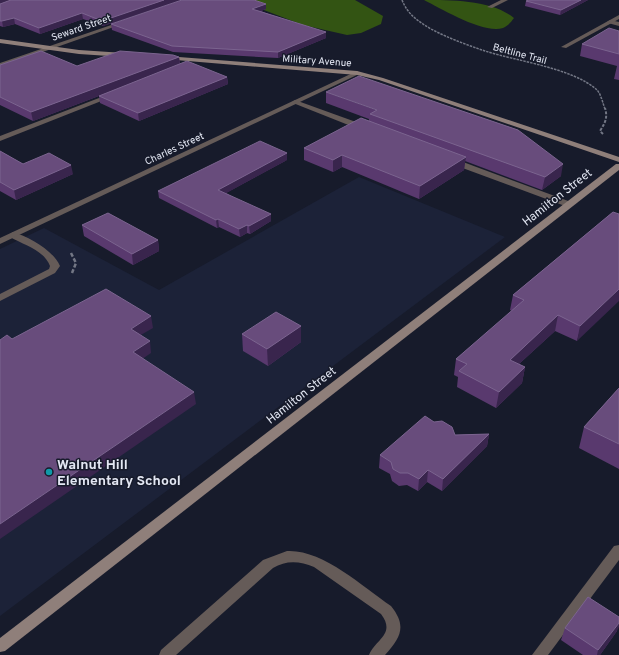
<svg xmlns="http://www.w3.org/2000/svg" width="619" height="655" viewBox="0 0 619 655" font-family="Overpass,sans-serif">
<rect width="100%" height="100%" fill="#171b2b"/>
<polygon fill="#1c2238" points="359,177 505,237 0,616 0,249 44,228 159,290"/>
<g fill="#335413">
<polygon points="238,0 355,0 383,16 381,24 361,33 347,35 303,25"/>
<path d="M424 0C453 0 492 0 514 18 511 22 508 26 503 28 483 34 442 9 424 0Z"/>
</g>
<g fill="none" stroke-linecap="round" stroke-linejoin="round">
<path stroke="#737785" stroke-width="1.5" stroke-dasharray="2.5 1" stroke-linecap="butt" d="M402 0C408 15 418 21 431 29 448 38 467 45 485 51 516 61 573 68 597 90 601 94 603 104 605 109"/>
<path stroke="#737785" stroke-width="2" stroke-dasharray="3 1.5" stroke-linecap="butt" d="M603 134 600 131C605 123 608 118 605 108"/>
<polyline stroke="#737785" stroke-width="2.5" stroke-dasharray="4 2" stroke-linecap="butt" points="71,253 76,263 72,273"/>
<g fill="#655b58" fill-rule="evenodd">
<polygon points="610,20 619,22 619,26 608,23 607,22"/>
<polygon points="112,93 114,94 114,96 0,141 0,136"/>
<polygon points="295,100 367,126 368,128 367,130 361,130 293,103 292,102"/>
<polygon points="449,159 455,159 571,202 572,204 571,206 565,206 449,163"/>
<path d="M13 232C29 237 53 250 60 266L55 273 0 301V294L49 269 50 266C44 250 24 245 10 237L9 235Z"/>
<polygon points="619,545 619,560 548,655 532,655 614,546"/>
<path d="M287 551C322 549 362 586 391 606 407 626 401 637 385 655H369C376 639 396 634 381 614L314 567C300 561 286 560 273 568L176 655H159L161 650 263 560Z"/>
</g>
<g fill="#655b58" fill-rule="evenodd">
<polygon points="501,0 508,0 492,8 487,7"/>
<polygon points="619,15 619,19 566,48 561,47"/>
<polygon points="123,21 128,22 0,67 0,63"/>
<polygon points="357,71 360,73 359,74 0,244 0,238"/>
</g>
<g fill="#8f7f7a" fill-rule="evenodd">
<polygon points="0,39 79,50 124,53 127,55 124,57 79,54 0,43"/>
<polygon points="166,56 357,71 383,78 619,157 619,162 379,80 357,75 164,59 164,57"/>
<polygon points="616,164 619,164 619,170 5,651 0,652 0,638"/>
</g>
</g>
<g fill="#59396e">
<polygon points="0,0 181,0 103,26 83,19 40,34 15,24 3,27 0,26 0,4 11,0 0,4"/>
<polygon points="588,0 560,15 525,6 526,1"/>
<polygon points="266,4 266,9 261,11 326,38 278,58 173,52 112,30 111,24"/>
<polygon points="619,31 619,80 614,79 617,66 580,56 582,44"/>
<polygon points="179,57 180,64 227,77 228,84 139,121 100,103 99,96 112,91 33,121 0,105 0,65 77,66"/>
<polygon points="326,92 561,176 542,190 465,161 464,170 419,199 342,167 333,172 304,160 304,148 369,121 369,119 326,103"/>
<polygon points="0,151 23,164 73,174 16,200 0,191"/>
<polygon points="287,160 226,193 271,221 250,234 247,233 240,237 219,227 217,228 159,198 158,191"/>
<polygon points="613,212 577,341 555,331 519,364 525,367 522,383 496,408 457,387 458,377 454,375 456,359 512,311 510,310 513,295"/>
<polygon points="82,225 158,240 159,251 133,265 84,236"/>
<polygon points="301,326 301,342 268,366 243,351 242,334"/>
<polygon points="619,388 619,469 579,448 584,427"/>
<polygon points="489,434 487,446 442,491 427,482 418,491 407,485 399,486 392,481 390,474 379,468 380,455 455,435"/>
<polygon points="565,628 617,631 600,655 583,655 561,640"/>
</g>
<g fill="#39254d">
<polygon points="0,0 11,0 0,4"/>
<polygon points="164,0 181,0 103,26 102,21"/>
<polygon points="581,0 588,0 560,15 561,10"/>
<polygon points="266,4 266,9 253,14 252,9"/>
<polygon points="82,13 83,19 40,34 39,28"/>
<polygon points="14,18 15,24 3,27 2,21"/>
<polygon points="326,32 326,38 278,58 278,52"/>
<polygon points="179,57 180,65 33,121 31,112"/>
<polygon points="227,77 228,84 139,121 138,113"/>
<polygon points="287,153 287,160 219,197 218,190"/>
<polygon points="342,155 342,167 333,172 333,160"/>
<polygon points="466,157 464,170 419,199 420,186"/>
<polygon points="563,164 561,176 542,190 545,177"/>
<polygon points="71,165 73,174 16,200 14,190"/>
<polygon points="271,214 271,221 250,234 249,226"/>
<polygon points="218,219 219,227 217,228 216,220"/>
<polygon points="247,225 247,233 240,237 239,229"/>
<polygon points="158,240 159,251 133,265 132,254"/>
<polygon points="619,289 619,301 577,341 580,326"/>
<polygon points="558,315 555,331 507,375 510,360"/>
<polygon points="151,316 153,328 132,340 131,329"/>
<polygon points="301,326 301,342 268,366 267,349"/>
<polygon points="150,341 151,353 135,364 133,352"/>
<polygon points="525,367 522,383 496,408 499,392"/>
<polygon points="194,392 196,404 0,539 0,524"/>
<polygon points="489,434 487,446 442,491 443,479"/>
<polygon points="428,470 427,482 418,491 419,479"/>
<polygon points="619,623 619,627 617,631 600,655 597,655 598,650"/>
</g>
<g fill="#684c7c" stroke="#7b648f">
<polygon points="11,0 164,0 102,21 82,13 39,28 14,18 2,21 0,21 0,4"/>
<polygon points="182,0 254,0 266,4 252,9 326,32 278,52 172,46 111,24"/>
<polygon points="529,0 581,0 561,10 526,1"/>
<polygon points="609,28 619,31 619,54 582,44"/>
<polygon points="41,51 77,66 120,51 173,55 179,57 31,112 0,97 0,65"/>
<polygon points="187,61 227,77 138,113 99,96"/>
<polygon points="359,76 518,130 563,164 545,177 370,114 377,110 326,92"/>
<polygon points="361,118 466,157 420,186 342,155 333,160 304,148"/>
<polygon points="260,141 287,153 218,190 271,214 249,226 247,225 239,229 218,219 216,220 158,191"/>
<polygon points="0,151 23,164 49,153 71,165 14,190 0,182"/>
<polygon points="613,212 619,214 619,289 580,326 558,315 510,360 525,367 499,392 459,371 467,364 456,359 524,300 513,295"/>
<polygon points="108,213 158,240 132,254 82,225"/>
<polygon points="106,289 151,316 131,329 150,341 133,352 194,392 0,524 0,340 7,335 12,339"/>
<polygon points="276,312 301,326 267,349 242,334"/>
<polygon points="619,388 619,444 584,427"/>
<polygon points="425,416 434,422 442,421 452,427 455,435 489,434 443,479 428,470 419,479 408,473 400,473 393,469 391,462 380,455"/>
<polygon points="588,597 619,617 619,623 598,650 565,628"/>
</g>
<circle fill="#0f9aa8" stroke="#171b2b" stroke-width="1.5" cx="49" cy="472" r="4"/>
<g text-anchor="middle" stroke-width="3" stroke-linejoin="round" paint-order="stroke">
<g font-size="10" fill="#e3e7f3" stroke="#171b2b">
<text transform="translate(81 27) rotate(-19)" y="4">Seward Street</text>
<text transform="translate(520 53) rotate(15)" y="4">Beltline Trail</text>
<text transform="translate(317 60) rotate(4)" y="4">Military Avenue</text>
<text transform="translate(174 148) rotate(-25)" y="4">Charles Street</text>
</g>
<g font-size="12" fill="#e3e7f3" stroke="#171b2b">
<text transform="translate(557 197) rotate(-38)" y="4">Hamilton Street</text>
<text transform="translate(301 395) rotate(-38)" y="4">Hamilton Street</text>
</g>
<g font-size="14" font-weight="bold" fill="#e3e7f3" stroke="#171b2b" text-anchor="start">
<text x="57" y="469">Walnut Hill<tspan x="57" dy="16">Elementary School</tspan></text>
</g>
</g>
</svg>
